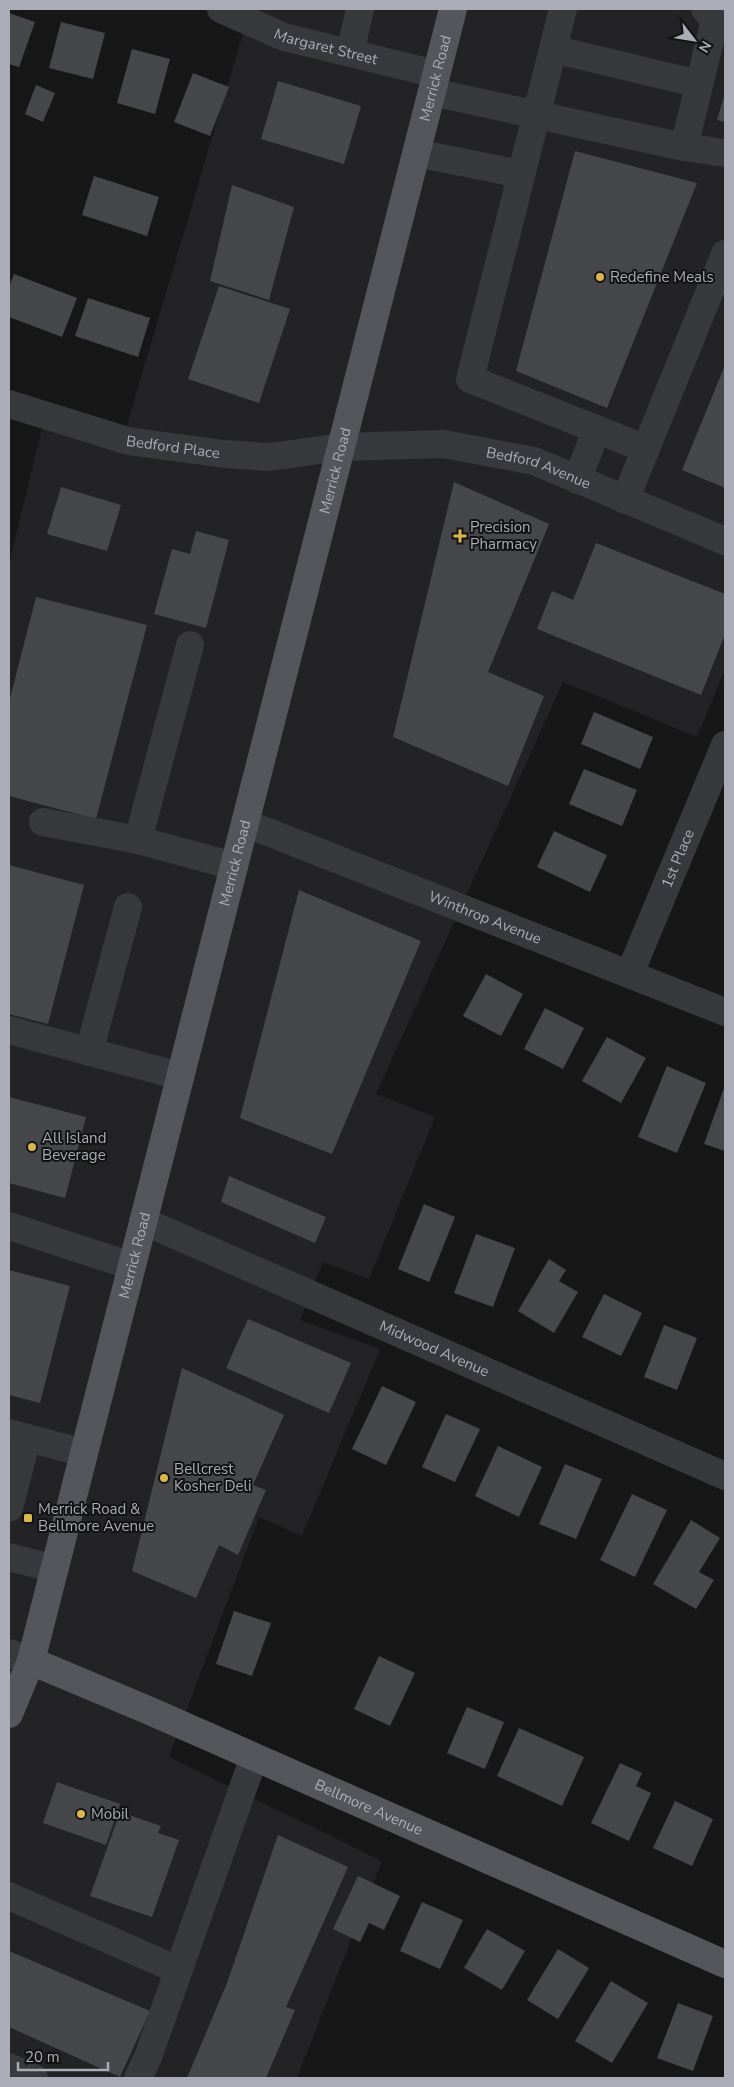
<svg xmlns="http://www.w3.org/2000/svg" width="734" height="2087" viewBox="0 0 734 2087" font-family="'Nunito Sans',sans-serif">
<rect width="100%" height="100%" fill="#171718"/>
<polygon fill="#232325" points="250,9 725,9 725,669 697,737 563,682 376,1094 435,1117 369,1279 323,1262 300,1320 380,1349 302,1536 259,1517 169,1757 382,1861 297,2078 9,2078 9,564 43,424 121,445"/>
<g fill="#46474b">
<polygon points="9,13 35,22 19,67 9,64"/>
<polygon points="61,22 105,33 93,79 49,68"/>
<polygon points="132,49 170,59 155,114 117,103"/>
<polygon points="193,73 229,87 210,136 174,122"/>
<polygon points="278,81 361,106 344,164 261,139"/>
<polygon points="36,85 55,93 43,122 25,114"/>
<polygon points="725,93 725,122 717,120"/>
<polygon points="575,151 697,183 607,408 516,371"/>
<polygon points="94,176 159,197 147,236 82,215"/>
<polygon points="232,185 294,207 269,300 210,281"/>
<polygon points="14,274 77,298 62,337 9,317 9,287"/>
<polygon points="219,286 290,309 259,403 188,379"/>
<polygon points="88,298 150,318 138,357 75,336"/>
<polygon points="725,365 725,488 682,470"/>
<polygon points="454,482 549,524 488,672 544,696 508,786 393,737"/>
<polygon points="61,487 121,505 107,551 47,534"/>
<polygon points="196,531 229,540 206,628 154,614 172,549 190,554"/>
<polygon points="596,543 725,594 725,634 701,695 537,629 552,591 573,600"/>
<polygon points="36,597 147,625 96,819 9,796 9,702"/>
<polygon points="594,712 653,737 640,769 581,744"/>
<polygon points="584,769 637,790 622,826 569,804"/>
<polygon points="554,831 607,855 590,892 537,867"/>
<polygon points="9,865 84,885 48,1024 9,1014"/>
<polygon points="299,890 421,941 332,1154 240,1118"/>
<polygon points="486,974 523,994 501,1036 463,1016"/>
<polygon points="545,1008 584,1028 563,1069 524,1049"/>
<polygon points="607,1037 646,1058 621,1103 582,1081"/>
<polygon points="667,1066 706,1083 677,1153 638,1137"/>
<polygon points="724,1088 725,1089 725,1151 704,1144"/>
<polygon points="9,1097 86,1117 65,1198 9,1183"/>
<polygon points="229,1176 326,1217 315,1243 221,1202"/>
<polygon points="424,1204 455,1217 429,1282 398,1269"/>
<polygon points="476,1234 515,1248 493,1307 454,1293"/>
<polygon points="549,1259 566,1270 559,1281 578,1292 554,1333 518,1311"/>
<polygon points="9,1270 70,1286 40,1403 9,1395"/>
<polygon points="604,1294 642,1313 621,1356 582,1337"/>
<polygon points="248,1319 351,1363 329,1413 226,1368"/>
<polygon points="664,1325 697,1338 677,1390 644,1377"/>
<polygon points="182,1368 284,1415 253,1485 266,1490 238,1555 219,1545 196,1598 132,1571"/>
<polygon points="382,1386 416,1402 386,1465 352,1449"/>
<polygon points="446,1414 480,1429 455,1482 422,1467"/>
<polygon points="498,1446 542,1467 519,1517 475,1496"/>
<polygon points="565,1464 602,1479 576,1539 539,1524"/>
<polygon points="632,1494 667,1510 635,1577 600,1560"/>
<polygon points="691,1520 720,1538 699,1572 714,1580 696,1609 653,1584"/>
<polygon points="234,1611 271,1623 252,1676 216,1664"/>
<polygon points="379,1656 415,1673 390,1726 354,1709"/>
<polygon points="467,1707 504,1722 485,1769 447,1753"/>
<polygon points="519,1728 584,1757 562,1806 497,1776"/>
<polygon points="620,1763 642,1773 636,1786 651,1793 629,1841 591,1823"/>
<polygon points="57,1782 120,1804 106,1845 43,1823"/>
<polygon points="675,1801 713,1819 692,1866 653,1848"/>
<polygon points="120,1812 161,1826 158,1833 179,1840 152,1917 90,1896"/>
<polygon points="278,1835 348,1867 286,2007 295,2010 266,2078 187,2078 227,1983"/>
<polygon points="358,1876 400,1896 384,1930 369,1923 360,1942 333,1929"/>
<polygon points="422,1902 463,1920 440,1969 400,1951"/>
<polygon points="487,1929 525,1951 502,1990 464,1968"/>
<polygon points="558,1949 589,1968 558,2019 527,2000"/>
<polygon points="9,1951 150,2011 120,2077 9,2027"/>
<polygon points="611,1981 648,2003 612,2063 575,2041"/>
<polygon points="678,2003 713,2016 693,2071 657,2058"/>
</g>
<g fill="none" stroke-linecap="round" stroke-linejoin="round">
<g stroke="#38393d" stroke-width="28">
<path id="s1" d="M221 9 284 37 436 74"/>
<polyline points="563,9 470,379 646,449"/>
<polyline points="705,9 715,20 684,147 725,153"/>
<polyline points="553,49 699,84"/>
<polyline points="350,53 360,9"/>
<polyline points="432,92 684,147"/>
<polyline points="416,153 521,174"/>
<path id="s2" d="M9 404 128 441 224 454 270 457 341 447 444 444 534 461 725 541"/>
<polyline points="577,480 597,429"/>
<polyline points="625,500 725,254"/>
<polyline points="43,822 138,840 234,866"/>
<path id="s3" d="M245 823 725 1012"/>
<polyline points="138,840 190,645"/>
<path id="s4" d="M630 973 725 745"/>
<polyline points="9,1030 180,1076"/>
<polyline points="89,1052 128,907"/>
<path id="s5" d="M143 1221 725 1476"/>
<polyline points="9,1226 132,1266"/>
<polyline points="9,1433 84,1453"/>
<polyline points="9,1508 27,1438"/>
<polyline points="9,1557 55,1569"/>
<polyline points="9,1653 31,1661"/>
<polyline points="9,1896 178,1970"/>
<polyline points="9,2067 34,2078"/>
<polyline points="138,2078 148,2057 254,1757"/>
</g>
<g stroke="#55565b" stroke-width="28">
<path id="s6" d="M31 1661 150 1711 725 1964"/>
<path id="s7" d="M9 1714 31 1661 453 9"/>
</g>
</g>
<g fill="#dbb64c" stroke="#121213" stroke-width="2">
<circle cx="600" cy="277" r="5"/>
<path d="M457.5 528.5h5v5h5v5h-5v5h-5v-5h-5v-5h5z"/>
<circle cx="32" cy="1147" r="5"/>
<circle cx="164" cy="1478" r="5"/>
<rect x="23" y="1513" width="10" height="10" rx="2.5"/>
<circle cx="81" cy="1814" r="5"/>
</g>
<g text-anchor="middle" stroke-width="4" stroke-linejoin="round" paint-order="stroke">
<g font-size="15" fill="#aaadb7" stroke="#121213">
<text dy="5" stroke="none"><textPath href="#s1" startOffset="112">Margaret Street</textPath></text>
<text dy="5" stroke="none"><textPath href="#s7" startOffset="1691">Merrick Road</textPath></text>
<text dy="5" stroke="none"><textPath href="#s2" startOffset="170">Bedford Place</textPath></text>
<text dy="5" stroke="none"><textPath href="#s2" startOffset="540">Bedford Avenue</textPath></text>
<text dy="5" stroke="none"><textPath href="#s7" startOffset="1286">Merrick Road</textPath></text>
<text dy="5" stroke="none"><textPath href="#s4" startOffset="124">1st Place</textPath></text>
<text dy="5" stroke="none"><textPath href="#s7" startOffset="881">Merrick Road</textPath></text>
<text dy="5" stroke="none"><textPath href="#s3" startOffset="258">Winthrop Avenue</textPath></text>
<text dy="5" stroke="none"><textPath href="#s7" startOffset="476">Merrick Road</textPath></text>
<text dy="5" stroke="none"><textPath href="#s5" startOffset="318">Midwood Avenue</textPath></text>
<text dy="5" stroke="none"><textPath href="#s6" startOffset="368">Bellmore Avenue</textPath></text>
</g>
<g font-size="15" fill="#aaadb7" stroke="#121213" text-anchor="start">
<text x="610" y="282">Redefine Meals</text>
<text x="470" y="532">Precision<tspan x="470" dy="17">Pharmacy</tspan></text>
<text x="42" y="1143">All Island<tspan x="42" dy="17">Beverage</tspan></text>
<text x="174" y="1474">Bellcrest<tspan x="174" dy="17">Kosher Deli</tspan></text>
<text x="38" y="1514">Merrick Road &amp;<tspan x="38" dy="17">Bellmore Avenue</tspan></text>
<text x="91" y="1819">Mobil</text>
</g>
</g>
<rect width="734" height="2087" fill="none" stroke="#aaadb7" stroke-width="20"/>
<g transform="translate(694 40) rotate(121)" stroke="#121213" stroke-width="4" paint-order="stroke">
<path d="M0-4L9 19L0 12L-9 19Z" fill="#aaadb7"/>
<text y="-8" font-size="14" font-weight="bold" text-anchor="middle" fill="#aaadb7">N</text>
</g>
<path d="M18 2062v8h90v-8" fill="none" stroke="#aaadb7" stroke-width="2.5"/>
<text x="25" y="2062" font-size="15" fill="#aaadb7" stroke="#121213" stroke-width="4" paint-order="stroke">20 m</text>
</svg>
